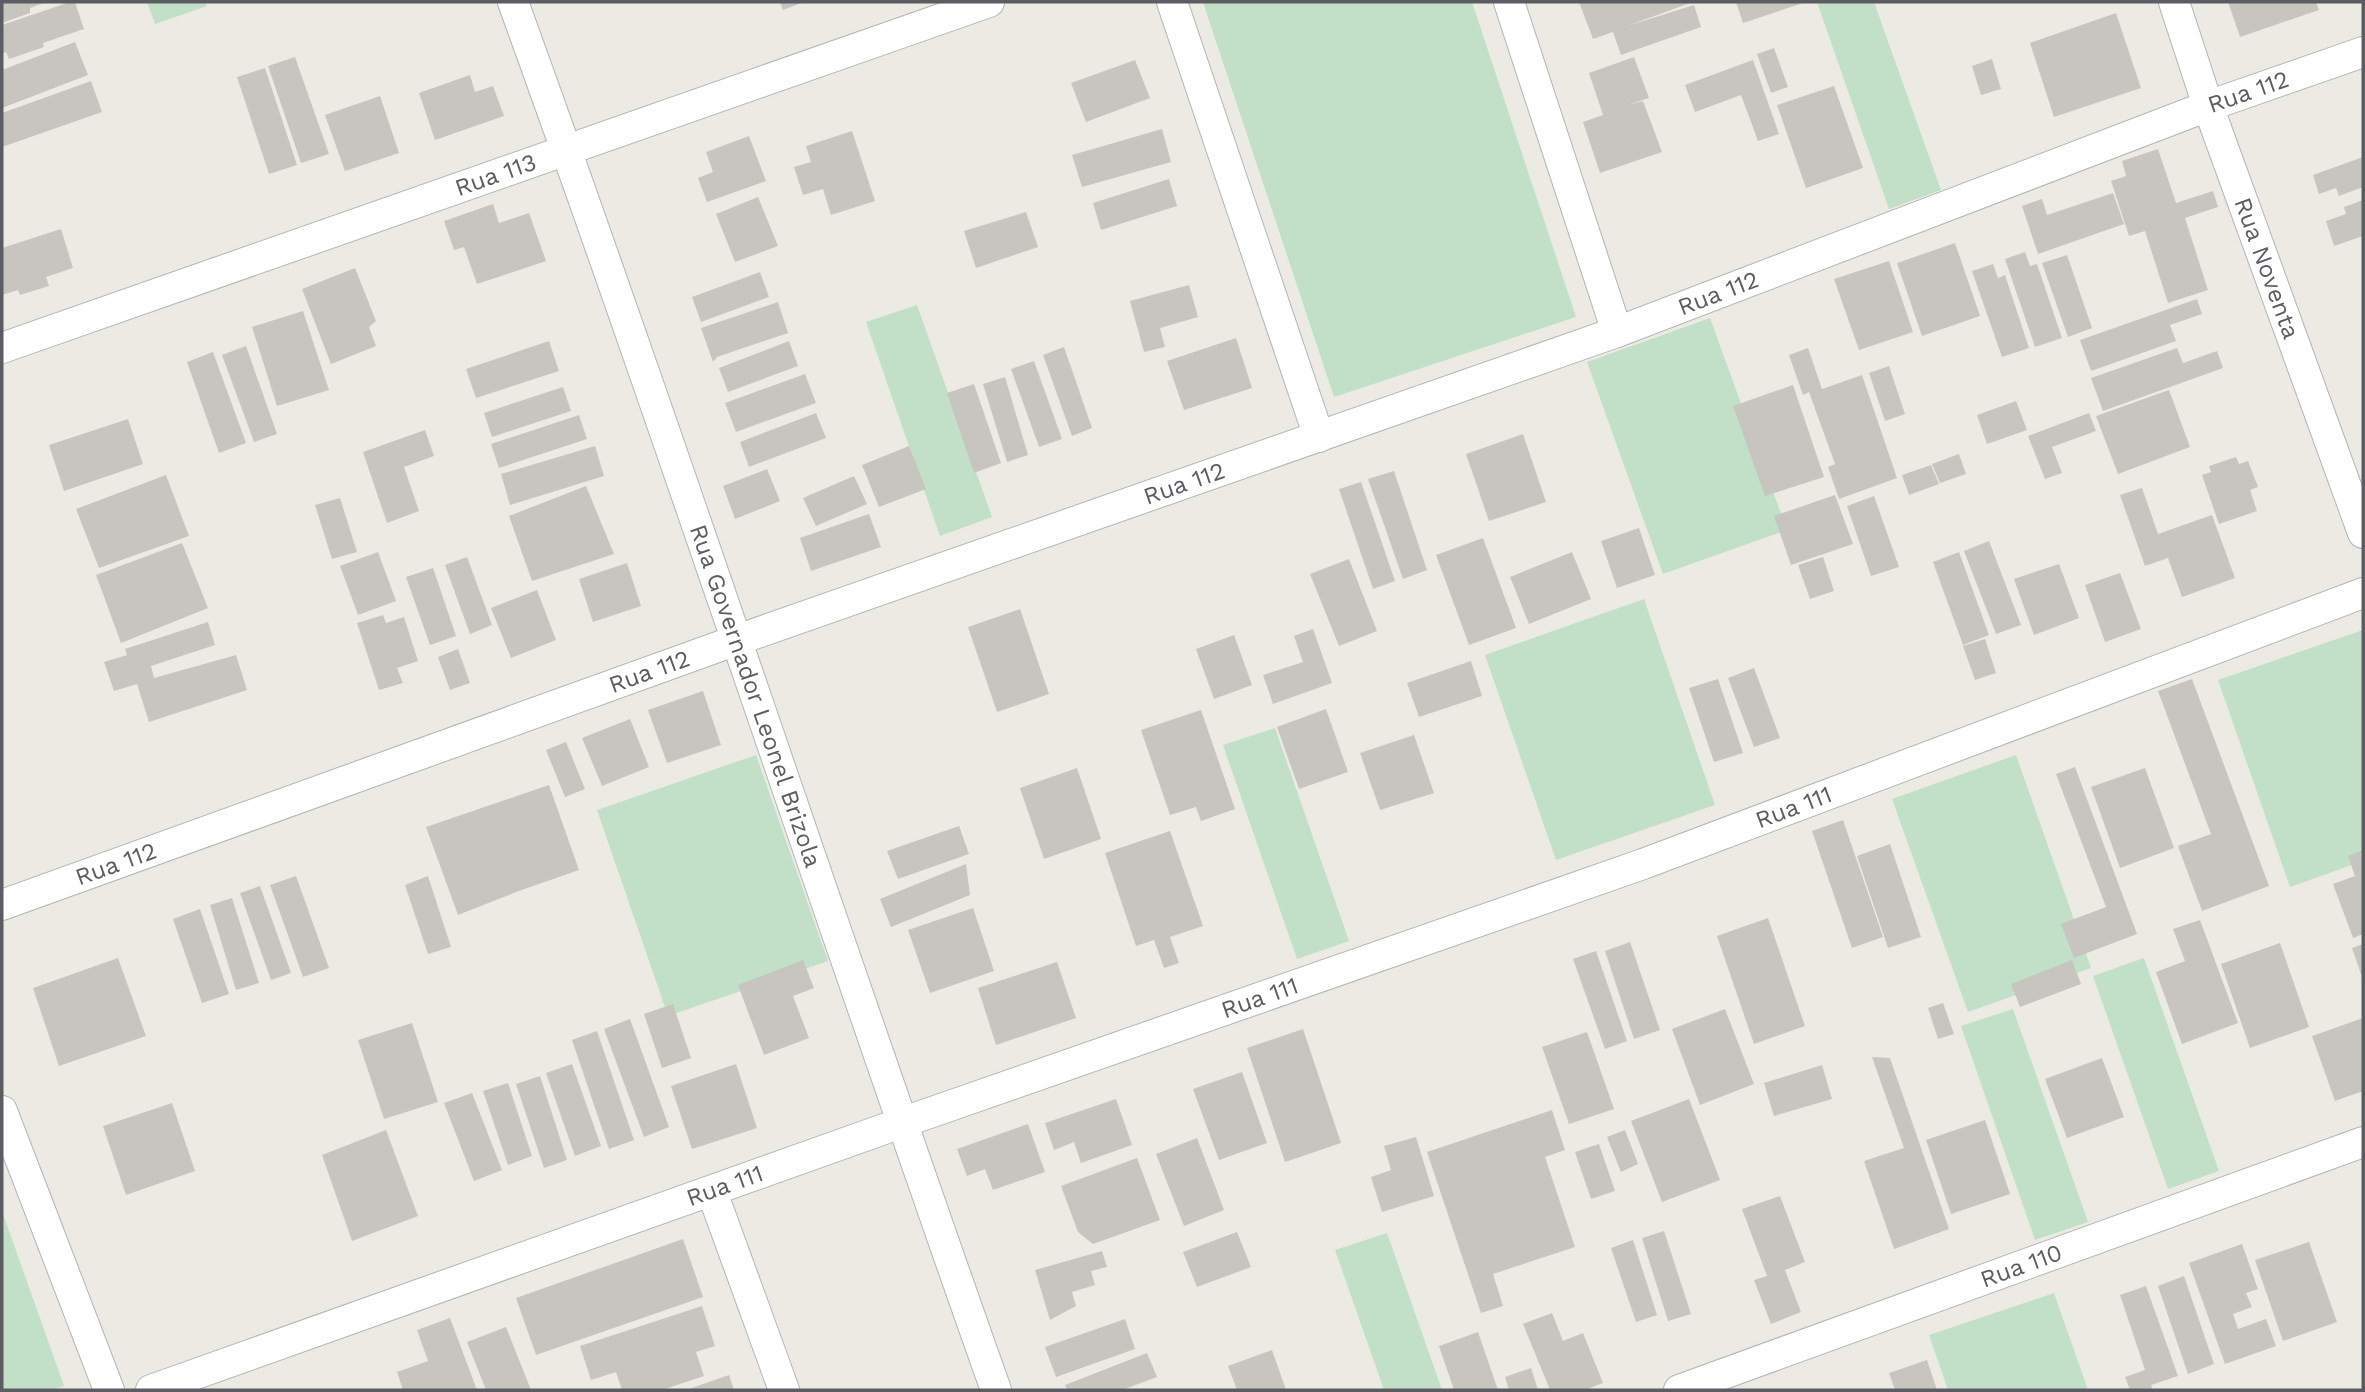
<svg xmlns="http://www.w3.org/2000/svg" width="2365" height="1392" viewBox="0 0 2365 1392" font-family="'Work Sans',sans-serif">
<rect width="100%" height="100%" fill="#ecebe3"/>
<g fill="#c2e0c7">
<polygon points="147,2 205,2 207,6 155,24"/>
<polygon points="1203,2 1472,2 1576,317 1334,397"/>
<polygon points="1817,2 1874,2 1941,190 1889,209"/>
<polygon points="917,305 992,517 940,536 866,322"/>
<polygon points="1710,318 1787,530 1663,574 1587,362"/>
<polygon points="1644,599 1715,805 1556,860 1485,655"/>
<polygon points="2363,630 2363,861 2290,887 2218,680"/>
<polygon points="1275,728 1349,941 1297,959 1223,745"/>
<polygon points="756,755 828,961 668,1016 597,810"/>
<polygon points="2016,755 2091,968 1968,1012 1892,799"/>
<polygon points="2144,958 2219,1171 2168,1189 2093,976"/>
<polygon points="2013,1009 2088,1222 2035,1240 1961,1026"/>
<polygon points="2,1211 64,1386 51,1390 2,1390"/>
<polygon points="1387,1233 1442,1390 1384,1390 1335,1250"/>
<polygon points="2054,1293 2088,1390 1948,1390 1929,1335"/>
</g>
<g fill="#c7c5c0">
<polygon points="2,2 46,2 30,8 30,13 2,23"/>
<polygon points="70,2 75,2 84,29 43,43 44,47 9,59 6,52 2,54 2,25"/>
<polygon points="780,2 804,2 783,10"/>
<polygon points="1579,2 1693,2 1627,26 1694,5 1701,27 1621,55 1613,32 1593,39"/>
<polygon points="1736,2 1806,2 1743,23"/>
<polygon points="2228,2 2316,2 2319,10 2240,37"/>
<polygon points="2116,13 2141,88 2054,117 2030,43"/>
<polygon points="75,42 88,75 2,108 2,70"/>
<polygon points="1774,48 1788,87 1771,93 1757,54"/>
<polygon points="295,57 329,154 301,163 268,66"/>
<polygon points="1634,57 1649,98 1627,105 1643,101 1662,152 1600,173 1583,122 1603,115 1589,73"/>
<polygon points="1992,59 2001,89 1981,95 1972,66"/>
<polygon points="1135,60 1150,98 1086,122 1071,83"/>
<polygon points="1753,60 1779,134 1758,141 1741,95 1695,112 1685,85"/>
<polygon points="265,68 297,165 269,174 237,77"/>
<polygon points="470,75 475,92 493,86 504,116 435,140 419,93"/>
<polygon points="91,81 102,112 2,147 2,113"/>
<polygon points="1834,86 1863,168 1806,188 1777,105"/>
<polygon points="380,96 399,153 345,171 325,115"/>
<polygon points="1162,129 1171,162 1082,187 1072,155"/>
<polygon points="852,131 875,201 831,215 823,189 803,195 794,167 811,162 806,146"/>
<polygon points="749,136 766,181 707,202 698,178 713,172 706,152"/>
<polygon points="2158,149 2176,203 2213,191 2218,207 2185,218 2208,290 2168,303 2145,231 2129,236 2111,181 2126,176 2122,161"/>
<polygon points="2363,157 2363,187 2339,196 2336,188 2319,194 2313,175"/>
<polygon points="1169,179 1177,206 1101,230 1093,203"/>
<polygon points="2113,193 2124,224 2038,254 2022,206 2042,199 2047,215"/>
<polygon points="758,197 778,246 735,262 716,214"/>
<polygon points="2363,200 2363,236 2334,246 2326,221 2346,214 2344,207"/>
<polygon points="493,204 499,223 529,213 546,261 477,284 464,247 454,250 444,221"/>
<polygon points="1026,212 1038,247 976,268 964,231"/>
<polygon points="61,229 73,268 46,277 49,286 20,295 18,290 2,295 2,248"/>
<polygon points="1955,243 1980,316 1922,336 1897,263"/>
<polygon points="2025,252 2030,266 2037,264 2062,338 2035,347 2005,259"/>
<polygon points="2067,255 2092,328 2068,337 2042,263"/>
<polygon points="1889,261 1913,332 1859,350 1834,279"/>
<polygon points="1993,264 1998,278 2005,275 2029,348 2002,357 1972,271"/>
<polygon points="355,268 376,321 369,327 376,346 331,364 302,289"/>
<polygon points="760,272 769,297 701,322 692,297"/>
<polygon points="1189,285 1198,317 1160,328 1165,347 1144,352 1130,301"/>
<polygon points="2197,299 2202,314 2170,325 2176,341 2091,371 2080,340"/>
<polygon points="778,302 788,333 717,357 713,362 701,328"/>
<polygon points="303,311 329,390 277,406 252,327"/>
<polygon points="1236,338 1252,388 1184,410 1167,361"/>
<polygon points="549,341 559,371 476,398 466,369"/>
<polygon points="789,341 798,366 728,392 719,368"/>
<polygon points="246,346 277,434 254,442 222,355"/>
<polygon points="1064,347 1092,428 1072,436 1043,355"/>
<polygon points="1808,348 1822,389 1862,375 1897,478 1839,499 1828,467 1835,464 1809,392 1803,395 1789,355"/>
<polygon points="2177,348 2183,363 2217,351 2223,368 2103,411 2091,378"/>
<polygon points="213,352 246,443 219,453 187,362"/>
<polygon points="1034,361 1062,439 1039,447 1011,369"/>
<polygon points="1889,366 1905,414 1885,421 1869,373"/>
<polygon points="805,374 816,403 736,432 725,403"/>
<polygon points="1005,377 1028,455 1007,462 983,384"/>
<polygon points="974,384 1001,463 974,473 947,393"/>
<polygon points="1793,385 1824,477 1765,496 1733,406"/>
<polygon points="563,387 571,411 492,437 484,413"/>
<polygon points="2169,390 2190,447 2118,474 2096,416"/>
<polygon points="2016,401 2027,430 1987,444 1977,415"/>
<polygon points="816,413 826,438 749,467 740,442"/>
<polygon points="2089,413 2096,431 2052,447 2062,473 2045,479 2028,436"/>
<polygon points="579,415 587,439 499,468 491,444"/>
<polygon points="128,419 143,464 64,491 49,445"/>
<polygon points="425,430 434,456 404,467 419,511 387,523 363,452"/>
<polygon points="1523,434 1546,502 1489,521 1466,454"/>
<polygon points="595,446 604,476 510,505 501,474"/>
<polygon points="909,446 926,489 879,507 862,465"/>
<polygon points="1959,454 1966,474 1940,483 1932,464"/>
<polygon points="2236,457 2239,464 2248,461 2258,487 2250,490 2257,511 2219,524 2202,475 2211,472 2209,466"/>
<polygon points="1931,465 1939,484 1909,495 1902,475"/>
<polygon points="767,469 780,501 735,519 723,486"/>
<polygon points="1394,471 1427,570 1403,579 1368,479"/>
<polygon points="166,475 189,536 99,568 76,509"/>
<polygon points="854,476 867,504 816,526 803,498"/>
<polygon points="1361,482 1395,581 1373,589 1339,489"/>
<polygon points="586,486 614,554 532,581 509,516"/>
<polygon points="2142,488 2158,534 2212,515 2235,578 2182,597 2168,558 2145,566 2120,495"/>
<polygon points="1835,495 1853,544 1791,565 1774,516"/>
<polygon points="1874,496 1899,567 1871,576 1847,506"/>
<polygon points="340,498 357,552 332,559 315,505"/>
<polygon points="869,514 881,547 811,571 800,538"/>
<polygon points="1639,528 1655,575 1617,588 1601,541"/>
<polygon points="1483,538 1516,628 1469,645 1436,555"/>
<polygon points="1989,541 2021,625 1996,634 1964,551"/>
<polygon points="182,543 208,608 121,643 96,575"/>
<polygon points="378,552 396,601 358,615 340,566"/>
<polygon points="1572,552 1591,599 1529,624 1510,577"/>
<polygon points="1959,552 1989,635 1963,645 1933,562"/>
<polygon points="467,557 492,625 470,634 445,565"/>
<polygon points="1823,557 1834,591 1810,599 1798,565"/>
<polygon points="1349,559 1377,631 1339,646 1310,574"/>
<polygon points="627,563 641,606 593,622 579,579"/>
<polygon points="2059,564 2079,618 2034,635 2014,579"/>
<polygon points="433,568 456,636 430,645 406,577"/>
<polygon points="2120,573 2141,629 2105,642 2085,585"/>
<polygon points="537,590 556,640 511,658 491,608"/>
<polygon points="1020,609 1049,694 997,712 968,627"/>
<polygon points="383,615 386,623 404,617 418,661 397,668 403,683 379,690 357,623"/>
<polygon points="208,622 215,645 151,666 154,678 236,655 247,690 149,722 137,684 114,691 104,662 127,655 125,649"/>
<polygon points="1313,629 1332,683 1273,704 1263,675 1303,662 1294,636"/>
<polygon points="1234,635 1252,685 1214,699 1196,649"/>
<polygon points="1985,639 1996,673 1975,680 1963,646"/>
<polygon points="458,649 470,683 450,690 438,657"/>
<polygon points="1471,661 1482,696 1419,717 1407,683"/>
<polygon points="1754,668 1780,738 1754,747 1728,678"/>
<polygon points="1718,679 1743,753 1714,762 1689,688"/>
<polygon points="2192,679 2269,886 2202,911 2178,846 2211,834 2158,691"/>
<polygon points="703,691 721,745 667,763 648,710"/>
<polygon points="1326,709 1348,772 1299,789 1277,727"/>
<polygon points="1201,710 1235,809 1201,821 1196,807 1170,815 1141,730"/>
<polygon points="630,719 649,767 602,786 582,738"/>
<polygon points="1414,735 1434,793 1380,810 1360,753"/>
<polygon points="566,742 585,789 565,797 546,750"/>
<polygon points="2075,767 2137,934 2074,958 2061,924 2106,907 2056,774"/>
<polygon points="1077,768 1101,839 1044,859 1020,788"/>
<polygon points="2145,768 2174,848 2120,868 2091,787"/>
<polygon points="549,785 579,870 516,892 458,915 426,827"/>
<polygon points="1843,820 1883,937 1852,948 1812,831"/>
<polygon points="959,826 969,854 898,879 887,851"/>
<polygon points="1170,831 1203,926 1170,937 1179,963 1164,968 1154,940 1136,946 1105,853"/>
<polygon points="1890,844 1921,937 1888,948 1857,856"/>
<polygon points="2363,850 2363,934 2353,938 2333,884 2355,876 2348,856"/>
<polygon points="966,864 970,895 891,927 880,899"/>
<polygon points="296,876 329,968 303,977 270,885"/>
<polygon points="428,876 451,947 428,954 405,885"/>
<polygon points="260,886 291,973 271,980 240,893"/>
<polygon points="232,898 259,983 236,990 210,905"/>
<polygon points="973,908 994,971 930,993 908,930"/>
<polygon points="200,909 229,994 202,1003 173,919"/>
<polygon points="1768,918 1805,1026 1754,1044 1717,936"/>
<polygon points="2200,920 2238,1023 2182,1044 2156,972 2185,961 2173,929"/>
<polygon points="1630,942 1660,1030 1634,1039 1605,951"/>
<polygon points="2280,943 2309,1027 2250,1048 2221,964"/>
<polygon points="2363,944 2363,980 2352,948"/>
<polygon points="1596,951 1627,1041 1605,1049 1573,959"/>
<polygon points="118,958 146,1036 59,1066 33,988"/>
<polygon points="803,960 814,988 793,996 809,1038 764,1055 738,985"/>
<polygon points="2072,960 2081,984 2020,1007 2011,984"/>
<polygon points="1057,962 1076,1018 996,1045 978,988"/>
<polygon points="1943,1003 1954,1034 1938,1039 1928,1008"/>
<polygon points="673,1004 691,1058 662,1068 644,1014"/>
<polygon points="1725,1009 1754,1084 1700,1105 1672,1029"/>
<polygon points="2363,1018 2363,1091 2335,1101 2312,1036"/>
<polygon points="630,1019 669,1127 644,1137 604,1029"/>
<polygon points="412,1023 438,1102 384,1119 358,1040"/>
<polygon points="1303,1029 1341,1143 1285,1162 1247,1048"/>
<polygon points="597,1031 634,1140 609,1149 572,1040"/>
<polygon points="1587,1032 1614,1109 1569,1124 1542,1047"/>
<polygon points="1872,1057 1890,1058 1949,1229 1894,1249 1864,1161 1904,1148"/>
<polygon points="2102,1058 2124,1117 2067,1138 2045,1079"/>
<polygon points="572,1064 601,1146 575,1156 546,1073"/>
<polygon points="736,1064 757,1128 692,1149 671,1086"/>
<polygon points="1822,1065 1832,1099 1774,1116 1764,1083"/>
<polygon points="1242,1072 1267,1143 1219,1160 1193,1089"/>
<polygon points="540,1076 567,1160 544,1168 516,1084"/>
<polygon points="508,1083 532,1156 508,1165 483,1091"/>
<polygon points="472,1093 502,1170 474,1181 444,1103"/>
<polygon points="1116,1099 1132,1145 1081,1163 1074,1142 1054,1150 1045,1123"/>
<polygon points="1689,1099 1720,1180 1662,1202 1631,1121"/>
<polygon points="172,1103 195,1171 126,1195 103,1126"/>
<polygon points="1552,1110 1565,1150 1545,1157 1575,1247 1493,1274 1503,1306 1481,1313 1427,1152"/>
<polygon points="1985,1120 2010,1194 1951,1214 1926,1140"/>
<polygon points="1028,1124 1045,1172 993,1190 985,1169 967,1176 957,1149"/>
<polygon points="386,1130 418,1216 352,1241 322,1155"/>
<polygon points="1625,1130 1638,1164 1621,1172 1607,1137"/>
<polygon points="1416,1137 1434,1196 1382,1212 1371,1177 1391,1170 1384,1146"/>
<polygon points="1197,1138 1224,1210 1184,1226 1156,1154"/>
<polygon points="1599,1144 1615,1191 1591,1199 1575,1152"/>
<polygon points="1137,1158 1160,1220 1093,1244 1078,1232 1061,1186"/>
<polygon points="1780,1196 1805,1262 1785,1270 1801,1312 1771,1324 1754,1280 1767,1276 1742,1209"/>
<polygon points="1664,1231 1691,1314 1668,1321 1642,1238"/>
<polygon points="1237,1232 1251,1267 1197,1287 1183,1252"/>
<polygon points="683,1239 703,1297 536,1355 516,1298"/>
<polygon points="1633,1240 1657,1315 1636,1322 1611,1248"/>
<polygon points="2309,1242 2337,1322 2283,1341 2255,1260"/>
<polygon points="2242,1244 2258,1289 2246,1293 2252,1307 2233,1314 2238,1329 2266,1319 2276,1346 2225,1364 2189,1263"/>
<polygon points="1102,1251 1107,1267 1091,1271 1095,1285 1072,1292 1076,1306 1050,1320 1035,1270"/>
<polygon points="2184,1276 2214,1364 2188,1374 2158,1286"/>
<polygon points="2146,1286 2178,1376 2151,1385 2153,1390 2130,1390 2125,1377 2145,1370 2120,1295"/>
<polygon points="702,1306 715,1346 696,1352 704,1376 662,1390 622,1390 616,1372 591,1380 580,1346"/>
<polygon points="1552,1313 1563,1341 1583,1333 1603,1383 1585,1390 1550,1390 1523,1324"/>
<polygon points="450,1318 477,1390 403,1390 397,1372 428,1361 417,1330"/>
<polygon points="1125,1319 1135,1349 1056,1377 1045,1347"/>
<polygon points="506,1327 531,1390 486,1390 467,1342"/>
<polygon points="1478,1332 1498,1390 1454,1390 1439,1346"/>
<polygon points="1272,1350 1286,1390 1237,1390 1228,1366"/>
<polygon points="1147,1353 1157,1377 1122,1390 1067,1390 1065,1385"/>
<polygon points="1927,1360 1937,1390 1895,1390 1889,1373"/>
<polygon points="1531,1368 1538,1390 1509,1390 1505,1377"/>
<polygon points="729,1375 734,1390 686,1390"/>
</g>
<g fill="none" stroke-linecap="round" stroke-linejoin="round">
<g stroke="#b3b4b8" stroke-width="32">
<g id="minor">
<path id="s1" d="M513 2C680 463 832 929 996 1390"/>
<polyline points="1172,2 1319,437"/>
<polyline points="1509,2 1617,332"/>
<path id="s2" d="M2174 2 2208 106 2363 533"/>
<path id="s3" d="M2 348 989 2"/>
<path id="s4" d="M2 905 737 640 1617 332 2208 106 2363 52"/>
<polyline points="2,1111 109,1390"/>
<polyline points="712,1192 784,1390"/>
<path id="s5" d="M151 1390 901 1123 1643 864 2363 593"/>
<path id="s6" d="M1679 1390 2363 1142"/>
</g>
</g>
<use href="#minor" stroke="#fff" stroke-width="30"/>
</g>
<g text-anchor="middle" stroke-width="7" stroke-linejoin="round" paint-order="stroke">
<g font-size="24" fill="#5b5d62" stroke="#fff">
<text dy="8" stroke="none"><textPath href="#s4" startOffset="2389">Rua 112</textPath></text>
<text dy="8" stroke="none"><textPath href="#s3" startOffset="523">Rua 113</textPath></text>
<text dy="8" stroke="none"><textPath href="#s2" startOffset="282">Rua Noventa</textPath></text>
<text dy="8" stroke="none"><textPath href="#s4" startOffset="1822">Rua 112</textPath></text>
<text dy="8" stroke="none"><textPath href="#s4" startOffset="1255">Rua 112</textPath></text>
<text dy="8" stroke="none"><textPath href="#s4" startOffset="688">Rua 112</textPath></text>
<text dy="8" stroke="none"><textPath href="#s1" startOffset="735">Rua Governador Leonel Brizola</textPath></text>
<text dy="8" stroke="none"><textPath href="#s5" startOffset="1743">Rua 111</textPath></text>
<text dy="8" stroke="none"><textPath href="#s4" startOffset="121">Rua 112</textPath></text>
<text dy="8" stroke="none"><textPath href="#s5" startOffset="1176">Rua 111</textPath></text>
<text dy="8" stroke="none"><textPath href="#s5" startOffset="609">Rua 111</textPath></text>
<text dy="8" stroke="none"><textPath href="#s6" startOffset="364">Rua 110</textPath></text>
</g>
</g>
<rect width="2365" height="1392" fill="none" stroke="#5b5d62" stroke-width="7"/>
</svg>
